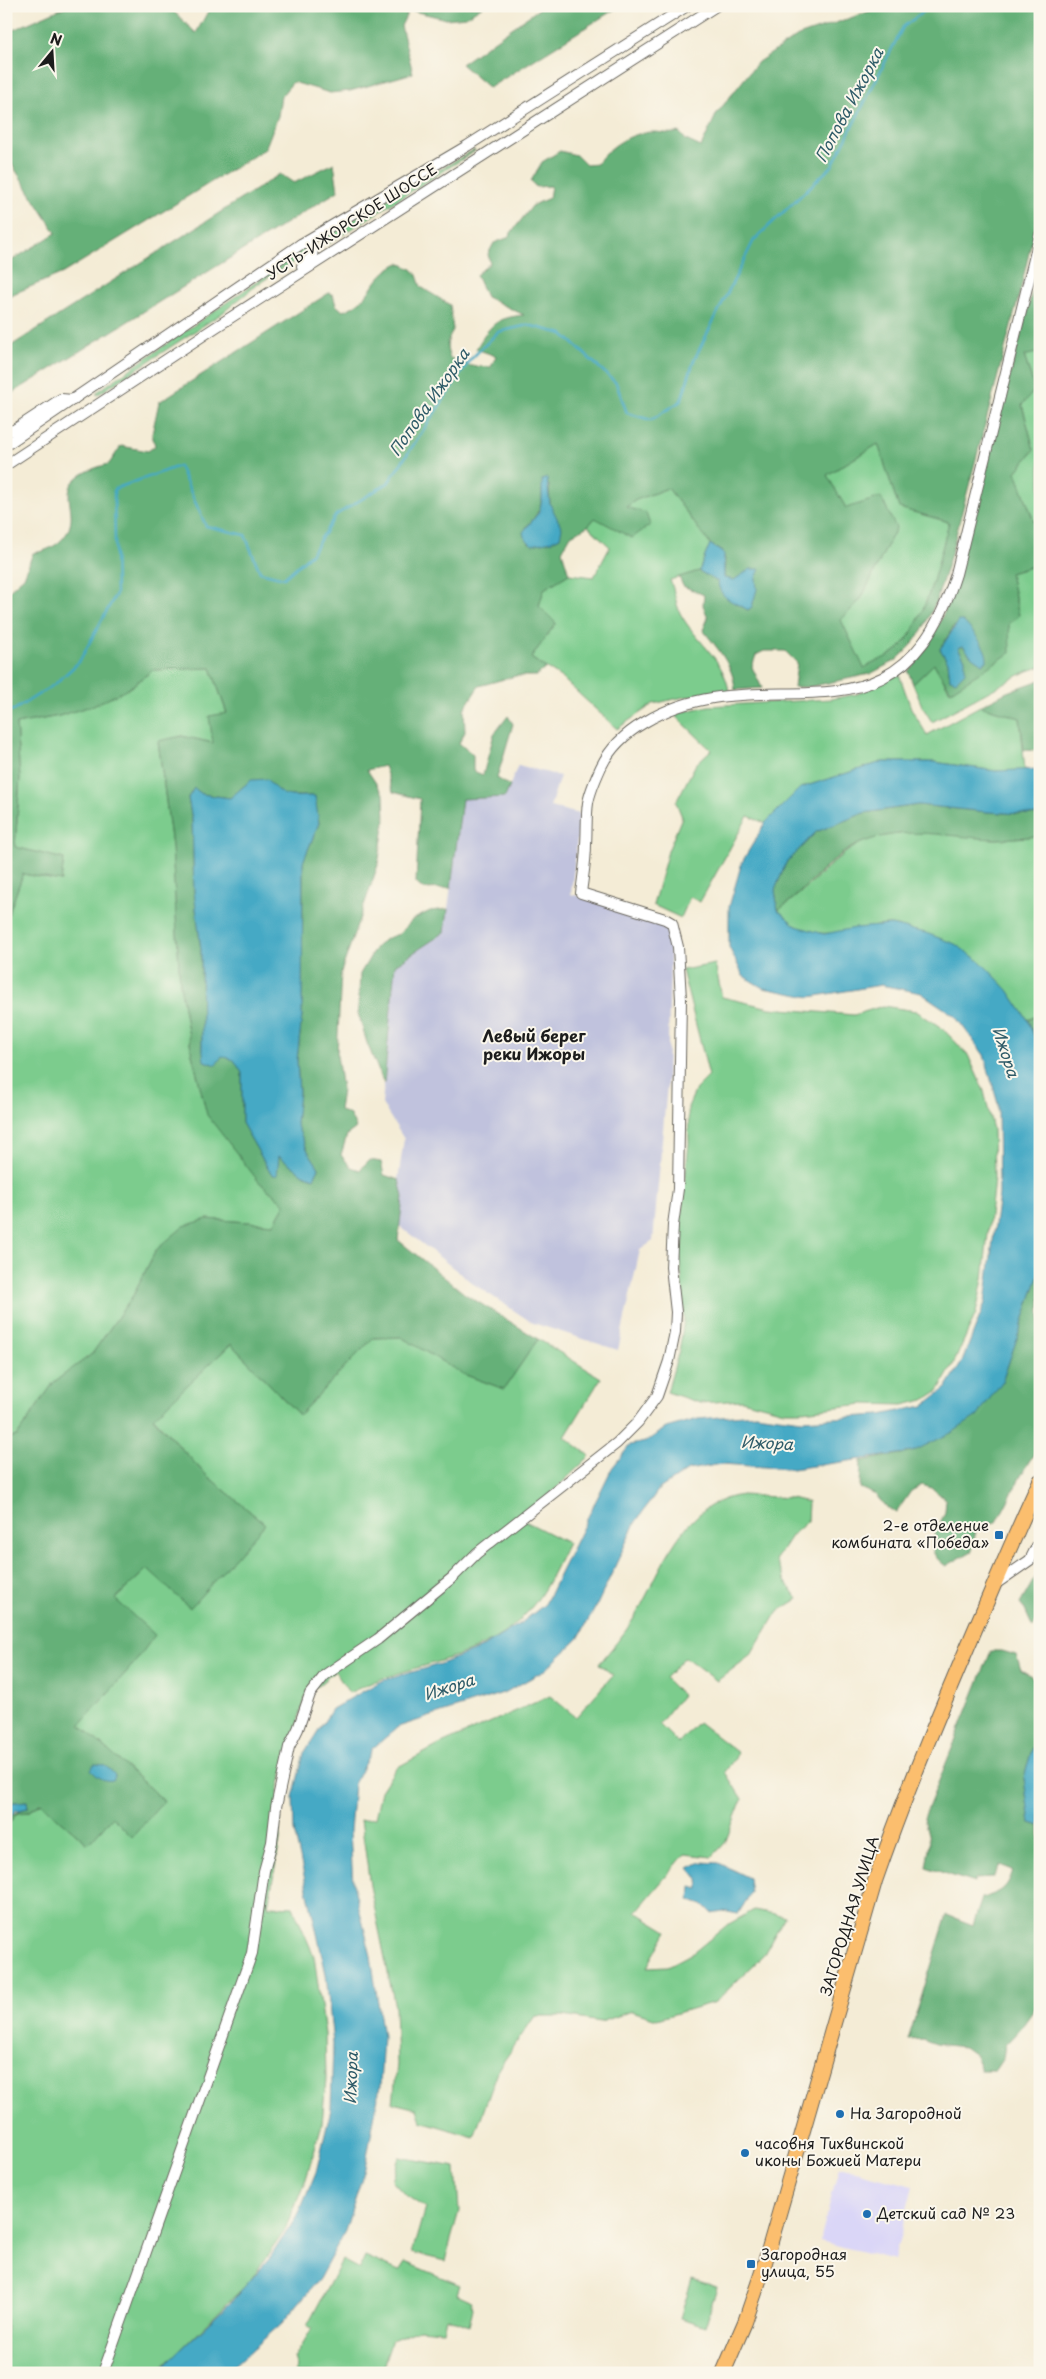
<svg xmlns="http://www.w3.org/2000/svg" width="1046" height="2379" viewBox="0 0 1046 2379" font-family="'Playpen Sans',sans-serif">
<rect width="100%" height="100%" fill="#fbf7ec"/>
<filter id="ink" filterUnits="userSpaceOnUse"><feTurbulence type="fractalNoise" baseFrequency=".02" numOctaves="2"/><feDisplacementMap in="SourceGraphic" scale="10" xChannelSelector="R" yChannelSelector="G"/><feConvolveMatrix kernelMatrix="1 2 1 2 8 2 1 2 1" color-interpolation-filters="sRGB"/></filter>
<filter id="wash" filterUnits="userSpaceOnUse"><feTurbulence type="fractalNoise" baseFrequency=".0096" numOctaves="4" result="noise"/><feDisplacementMap in="SourceGraphic" scale="20" xChannelSelector="R" yChannelSelector="G"/><feGaussianBlur stdDeviation="1.12" result="paint"/><feColorMatrix in="noise" values="0 0 0 0 0 0 0 0 0 0 0 0 0 0 0 0 0 1.4 0 .05"/><feComposite in="paint" operator="in"/></filter>
<g filter="url(#wash)">
<rect width="100%" height="100%" fill="#f4ecd6"/>
<polygon fill="#dad6f7" points="839,2167 913,2186 894,2260 820,2241"/>
<polygon fill="#c0c2dd" points="518,765 560,776 550,807 580,814 571,894 662,920 671,929 667,1085 653,1241 640,1250 618,1350 533,1323 475,1285 392,1220 404,1139 382,1104 395,964 445,932 462,799 505,797"/>
<g fill="#7ccc8d" stroke="#4c7454">
<polygon points="474,150 475,151 326,245 322,237"/>
<polygon points="316,244 315,248 258,284 221,314 97,395 97,392 310,245"/>
<polygon points="1040,352 1040,538 1016,472 1034,450 1022,404 1035,390 1024,355"/>
<path d="M878 444 899 508 949 522C940 556 925 627 897 650 888 657 874 663 864 669L841 620 861 599 896 528 846 508 827 475Z"/>
<path d="M668 488 710 544 699 571 670 580C675 591 675 602 680 613 695 641 725 659 729 692L684 697 653 704 617 729 562 678 531 658 556 623 539 606 544 589 569 574 594 577 610 547 588 526 595 518 625 508 636 500Z"/>
<polygon points="1040,564 1040,667 1025,672 932,722 922,706 913,684 934,664 950,691 1009,623 1019,615 1010,573"/>
<polygon points="211,668 227,714 214,743 182,736 158,742 172,846 180,984 192,1054 259,1182 285,1204 274,1224 207,1219 156,1250 134,1294 92,1354 54,1382 17,1436 6,1439 6,921 23,874 61,881 64,859 15,847 20,778 16,724 59,716 94,705 128,689 153,670"/>
<polygon points="899,674 911,708 927,735 980,706 1020,718 1025,770 996,771 934,762 882,762 800,788 765,823 748,816 700,902 690,897 681,918 653,905 668,851 682,817 676,802 696,764 711,750 674,714 708,706 831,699 857,694"/>
<path d="M920 831 995 839 1040 836V1014L1028 1020C999 975 968 943 915 931 906 929 897 925 888 925 858 926 823 943 795 925 789 921 784 915 778 910 808 891 828 861 859 844 876 835 901 834 920 831Z"/>
<polygon points="715,964 722,997 770,1008 854,1015 883,1006 916,1011 942,1028 968,1055 984,1091 993,1130 994,1179 983,1279 976,1313 953,1365 938,1391 924,1400 903,1405 863,1404 802,1411 784,1411 742,1400 700,1403 667,1392 680,1347 684,1319 679,1234 689,1143 688,1107 696,1089 709,1076 682,970"/>
<path d="M401 1337 463 1374 504 1389 538 1339 601 1378 565 1437 590 1456 523 1520 568 1543C558 1563 549 1584 535 1603 497 1654 439 1659 384 1678 372 1682 360 1688 349 1693L335 1671 305 1697 278 1791 280 1840 268 1906 293 1907 314 1956 325 2034 326 2079 322 2124 306 2179 284 2232 249 2282 157 2373H6V1828L17 1813 28 1812 41 1803 88 1844 112 1817 164 1801 79 1725 136 1661 115 1599 147 1569 233 1558 265 1524 204 1473 153 1417 231 1344 299 1415 373 1338Z"/>
<path d="M742 1495 791 1498 808 1502 807 1522 791 1536 776 1559 785 1581 798 1599 777 1612 751 1655 717 1681 685 1657 665 1678 682 1695 659 1724 678 1743 698 1722 738 1753 725 1772 742 1799 725 1843 712 1857 685 1854 636 1912 667 1931 647 1967 668 1966 693 1953 727 1925 754 1910 785 1916 763 1956 715 2002 657 2019 632 2011 601 2022 563 2016H535L499 2068 474 2137 421 2121 417 2109 393 2103 397 2064 395 2007 370 1886 361 1820 375 1818 381 1791 396 1768 439 1745 550 1696 576 1717 613 1675 599 1664C611 1649 624 1635 634 1618 662 1572 680 1503 742 1495Z"/>
<polygon points="399,2157 456,2167 459,2211 445,2261 412,2253 425,2208 404,2194 392,2181"/>
<polygon points="365,2256 399,2271 405,2262 460,2285 457,2294 470,2300 473,2308 469,2326 446,2317 443,2331 419,2329 392,2340 382,2370 385,2373 295,2373 297,2367 294,2358 312,2328 307,2326 342,2260 359,2269"/>
<polygon points="692,2279 717,2287 705,2326 680,2318"/>
</g>
<g fill="#65b078" stroke="#40664a" fill-rule="evenodd">
<polygon points="67,6 168,6 196,33 211,6 483,6 466,17 446,19 409,10 401,26 413,73 350,91 330,93 293,82 281,96 278,116 265,149 63,273 6,297 6,264 56,233 9,160 6,161 6,33"/>
<polygon points="543,6 620,6 489,88 461,64"/>
<path d="M885 6H1040V205L1021 288 951 554 936 602 922 631 910 647 897 660 870 674 809 687H794L797 663 785 651H764L756 655 752 667 762 688 735 690C734 666 717 648 703 630L708 618 703 605 704 595 683 586 679 577 699 571 715 580 735 603 748 610 752 607C756 592 759 583 750 570L734 580 724 578 725 559 721 551 710 544 668 488 636 500 626 507 646 513 650 525 632 538 595 518 588 526 571 535 562 551 569 574 544 589 539 606 556 623 531 658 546 668 536 676H515L479 686 464 709 465 732 459 743 473 755V771L483 775 494 734 508 716 513 724 497 778 510 786 505 797 462 799 451 888 423 889 416 883 420 799 393 792 384 766 367 770 384 795 385 820 378 865 341 972 337 1055 342 1090 339 1110 350 1115 356 1128 347 1135 341 1155 351 1167 360 1170 369 1160 381 1162 384 1175 399 1180 403 1197 398 1240 465 1294 538 1339 504 1389 463 1374 401 1337 373 1338 299 1415 231 1344 153 1418 204 1473 265 1524 190 1608 147 1569 115 1599 155 1635 136 1661 80 1725 164 1801 132 1837 112 1817 88 1844 41 1803 28 1812 17 1813 6 1828C6 1815 18 1811 28 1808L27 1801 6 1803V1748L10 1742 6 1740V1439L17 1436 54 1382 92 1354 134 1294 156 1250 184 1226 207 1219 274 1224 285 1204 259 1182 207 1115 192 1054 180 984 172 846 158 741 182 736 213 743 209 716 227 713 211 668 153 670 128 689 94 705 59 716 16 724 20 777 15 847 64 859 61 881 23 874 6 921V593L24 577 33 553C51 551 70 539 71 519 72 509 67 498 70 488 75 474 96 467 109 464L121 446 148 451 155 446 152 434 159 402 329 293 333 295 336 305 343 311C374 300 369 277 399 263L412 269 417 275 421 287 450 305 453 330C447 340 445 347 450 358L471 366 491 367 496 356 476 349C490 325 495 318 524 315L486 297 476 275 490 263 488 254 494 243 507 238 533 205 549 198 551 186 536 187 531 181 542 162 560 151 576 155 586 165 597 164C608 147 631 132 653 132 664 132 667 135 679 132L686 140 701 147 717 113 758 62 798 36ZM878 444 899 508 949 522C940 556 925 627 897 650 888 657 874 662 864 668L841 620 861 599 896 528 881 497 846 508 827 475ZM549 485 550 504 560 537 552 541 532 544 529 543 526 527C537 516 543 506 542 490ZM251 780 286 796H314L319 823 303 862 302 1016 297 1060 299 1092 296 1124 308 1151 319 1168 314 1178 303 1174 278 1155 271 1174 242 1123V1073L235 1060 202 1046 201 950 194 892 192 820 188 798 194 788 202 794 230 798Z"/>
<polygon points="334,163 338,191 6,397 6,349 280,174 294,183"/>
<path d="M1040 262V352L1024 356 1035 390 1022 405 1034 450 1016 472 1040 538V564L1010 573 1019 616 1009 623 1010 653 951 691 934 664 913 684 908 671C935 642 948 605 959 568ZM954 626 972 657 963 646 958 648 965 659 950 679 948 662 940 649Z"/>
<polygon points="1040,680 1040,751 1024,750 1020,718 980,706 1007,692"/>
<path d="M918 805 987 812 1040 815V836C1025 837 1009 839 994 839 948 837 906 825 861 843 829 856 807 891 778 910L775 890 786 863 816 832 864 813Z"/>
<polygon points="448,909 445,932 395,965 384,1084 367,1043 358,1013 360,974 376,947 387,938 399,934 412,920 430,911"/>
<polygon points="1040,1014 1040,1053 1028,1020"/>
<path d="M1040 1271V1444L1025 1468 997 1522 977 1525 972 1551 946 1566C923 1551 934 1535 944 1515 946 1511 945 1505 946 1500L932 1488 922 1485 911 1491 896 1513 885 1506 876 1495 860 1488 861 1461 912 1452 1002 1382Z"/>
<polygon points="1040,1569 1040,1614 1033,1628 1025,1610 1020,1604"/>
<path d="M991 1651H1002L1016 1655 1021 1670 1030 1675 1040 1685V1695L1037 1699 1038 1727 1024 1778 1030 1823 1040 1826V2001L1021 2028 1005 2045 1003 2058 995 2070H981L975 2055 964 2047 936 2044 922 2039 908 2040 947 1915 973 1925 982 1898C1001 1892 1007 1890 1013 1870L1000 1865 993 1878 974 1879V1883L926 1867 930 1843 924 1818Z"/>
</g>
<g fill="#45a9c5" stroke="#306270">
<polygon points="547,478 550,504 562,528 560,537 552,541 532,545 524,537 523,532 539,512 542,499 542,480"/>
<path d="M710 544 724 554V578L734 580 750 569H760L756 578 757 589 752 607 748 610C736 603 719 599 718 582L699 571Z"/>
<path d="M959 621H963C972 631 988 647 987 661L982 664 972 657 963 646 958 648 965 659V672L956 681 950 679 948 662 940 649Z"/>
<polygon points="882,762 934,762 996,771 1040,769 1040,815 987,812 918,805 864,813 816,832 786,863 775,890 778,910 796,926 824,934 855,928 891,925 926,933 955,944 981,962 1008,990 1028,1020 1040,1053 1040,1271 1002,1382 977,1416 953,1432 912,1452 792,1469 722,1464 688,1470 659,1489 635,1523 598,1603 578,1639 544,1671 506,1692 398,1727 372,1749 354,1784 350,1831 353,1883 371,1956 383,2036 380,2086 365,2168 345,2231 319,2279 282,2323 226,2373 160,2373 174,2356 230,2303 269,2259 299,2213 316,2172 331,2109 333,2044 326,1974 294,1831 293,1797 304,1753 332,1709 381,1681 440,1664 481,1648 521,1623 545,1604 612,1468 630,1445 645,1442 666,1428 698,1419 755,1414 802,1420 880,1415 923,1406 946,1388 962,1362 985,1303 999,1194 998,1104 984,1055 955,1016 921,993 881,985 810,997 763,988 743,976 729,947 729,907 742,862 765,823 800,788"/>
<path d="M267 779C283 800 290 796 315 796L319 823 303 862 302 1016 297 1060 299 1092 296 1124 308 1151 319 1168 314 1178 303 1174 279 1156 277 1176 271 1174 242 1123V1073L234 1060 222 1056 216 1065 204 1061 202 1046 201 950 194 892 192 820 188 798 194 788 202 794 230 798 251 780Z"/>
<polygon points="1040,1695 1040,1826 1030,1823 1024,1778 1038,1727 1037,1698"/>
<path d="M94 1764C104 1764 108 1767 115 1775L112 1780C104 1782 96 1776 91 1770Z"/>
<polygon points="27,1801 28,1808 15,1811 6,1823 6,1803"/>
<polygon points="701,1862 719,1863 749,1878 751,1893 738,1914 723,1911 711,1913 702,1904 690,1900 691,1887 699,1889 698,1879 689,1868"/>
</g>
<g fill="none" stroke-linecap="round" stroke-linejoin="round">
<g stroke="#45a9c5" stroke-width="2.5">
<polyline points="999,6 1015,8 1038,6"/>
<polyline points="6,711 14,710 55,684 79,662 116,594 114,489 179,466 206,526 245,535 260,572 284,578 311,554 336,515 388,483 470,360 498,332 528,325 563,334 616,383 627,413 651,420 681,401 694,360 754,240 832,166 903,27 931,6"/>
</g>
</g>
</g>
<g filter="url(#ink)">
<g fill="none" stroke-linecap="round" stroke-linejoin="round">
<g stroke="#68655d" stroke-width="12">
<g id="minor">
<polyline points="301,244 309,244 313,249 312,257 302,266"/>
<polyline points="6,431 14,430 61,399 73,400"/>
<polyline points="6,445 301,244 467,146 687,6"/>
<polyline points="6,465 216,327 716,6"/>
<polyline points="994,1585 1030,1560 1040,1540"/>
<path d="M103 2373 252 1953 264 1871 272 1842 276 1807 289 1747 298 1729 310 1694 325 1675 378 1639 452 1578 477 1553 617 1443 638 1422 657 1396 669 1361 675 1332 676 1312 671 1267 673 1225 678 1189 681 999 678 947 672 923 665 919 581 893C583 877 586 861 586 844 587 831 586 816 588 803 590 791 596 778 601 767 611 746 626 733 645 722 765 650 897 764 956 574L1040 235"/>
</g>
</g>
<g stroke="#68655d" stroke-width="16">
<path id="major" d="M723 2373 745 2322 763 2269 875 1881C904 1797 938 1716 973 1634 995 1583 1016 1532 1040 1481"/>
</g>
<use href="#minor" stroke="#fff" stroke-width="10"/>
<use href="#major" stroke="#fbbe6e" stroke-width="14"/>
</g>
</g>
<g fill="#1f6fb2" stroke="#fbf7ec" stroke-width="2">
<rect x="994" y="1530" width="10" height="10" rx="2.5"/>
<circle cx="840" cy="2114" r="5"/>
<circle cx="745" cy="2153" r="5"/>
<circle cx="867" cy="2214" r="5"/>
<rect x="746" y="2259" width="10" height="10" rx="2.5"/>
</g>
<g text-anchor="middle" stroke-width="4" stroke-linejoin="round" paint-order="stroke">
<g font-size="15" fill="#1c1c1c" stroke="#fbf7ec">
<text transform="translate(352 222) rotate(-33)" y="5">УСТЬ-ИЖОРСКОЕ ШОССЕ</text>
<text transform="translate(850 1916) rotate(-73)" y="5">ЗАГОРОДНАЯ УЛИЦА</text>
</g>
<g font-size="15" fill="#1c1c1c" stroke="#fbf7ec" text-anchor="start">
<text x="989" y="1531" text-anchor="end">2-е отделение<tspan x="989" dy="17">комбината «Победа»</tspan></text>
<text x="850" y="2119">На Загородной</text>
<text x="755" y="2149">часовня Тихвинской<tspan x="755" dy="17">иконы Божией Матери</tspan></text>
<text x="877" y="2219">Детский сад № 23</text>
<text x="761" y="2260">Загородная<tspan x="761" dy="17">улица, 55</tspan></text>
</g>
<g font-size="16" font-style="italic" fill="#2e5b68" stroke="#fbf7ec">
<text transform="translate(849 105) rotate(-62)" y="6">Попова Ижорка</text>
<text transform="translate(429 402) rotate(-55)" y="6">Попова Ижорка</text>
<text transform="translate(1006 1052) rotate(72)" y="6">Ижора</text>
<text transform="translate(767 1443) rotate(3)" y="6">Ижора</text>
<text transform="translate(449 1687) rotate(-18)" y="6">Ижора</text>
<text transform="translate(351 2078) rotate(-88)" y="6">Ижора</text>
</g>
<g font-size="16" font-weight="bold" fill="#1c1c1c" stroke="#fbf7ec">
<text x="534" y="1042">Левый берег<tspan x="534" dy="18">реки Ижоры</tspan></text>
</g>
</g>
<rect width="1046" height="2379" fill="none" stroke="#fbf7ec" stroke-width="25"/>
<g transform="translate(52 52) rotate(18)" stroke="#fbf7ec" stroke-width="4" paint-order="stroke">
<path d="M0-4L9 19L0 12L-9 19Z" fill="#1c1c1c"/>
<text y="-8" font-size="14" font-weight="bold" text-anchor="middle" fill="#1c1c1c">N</text>
</g>
</svg>
